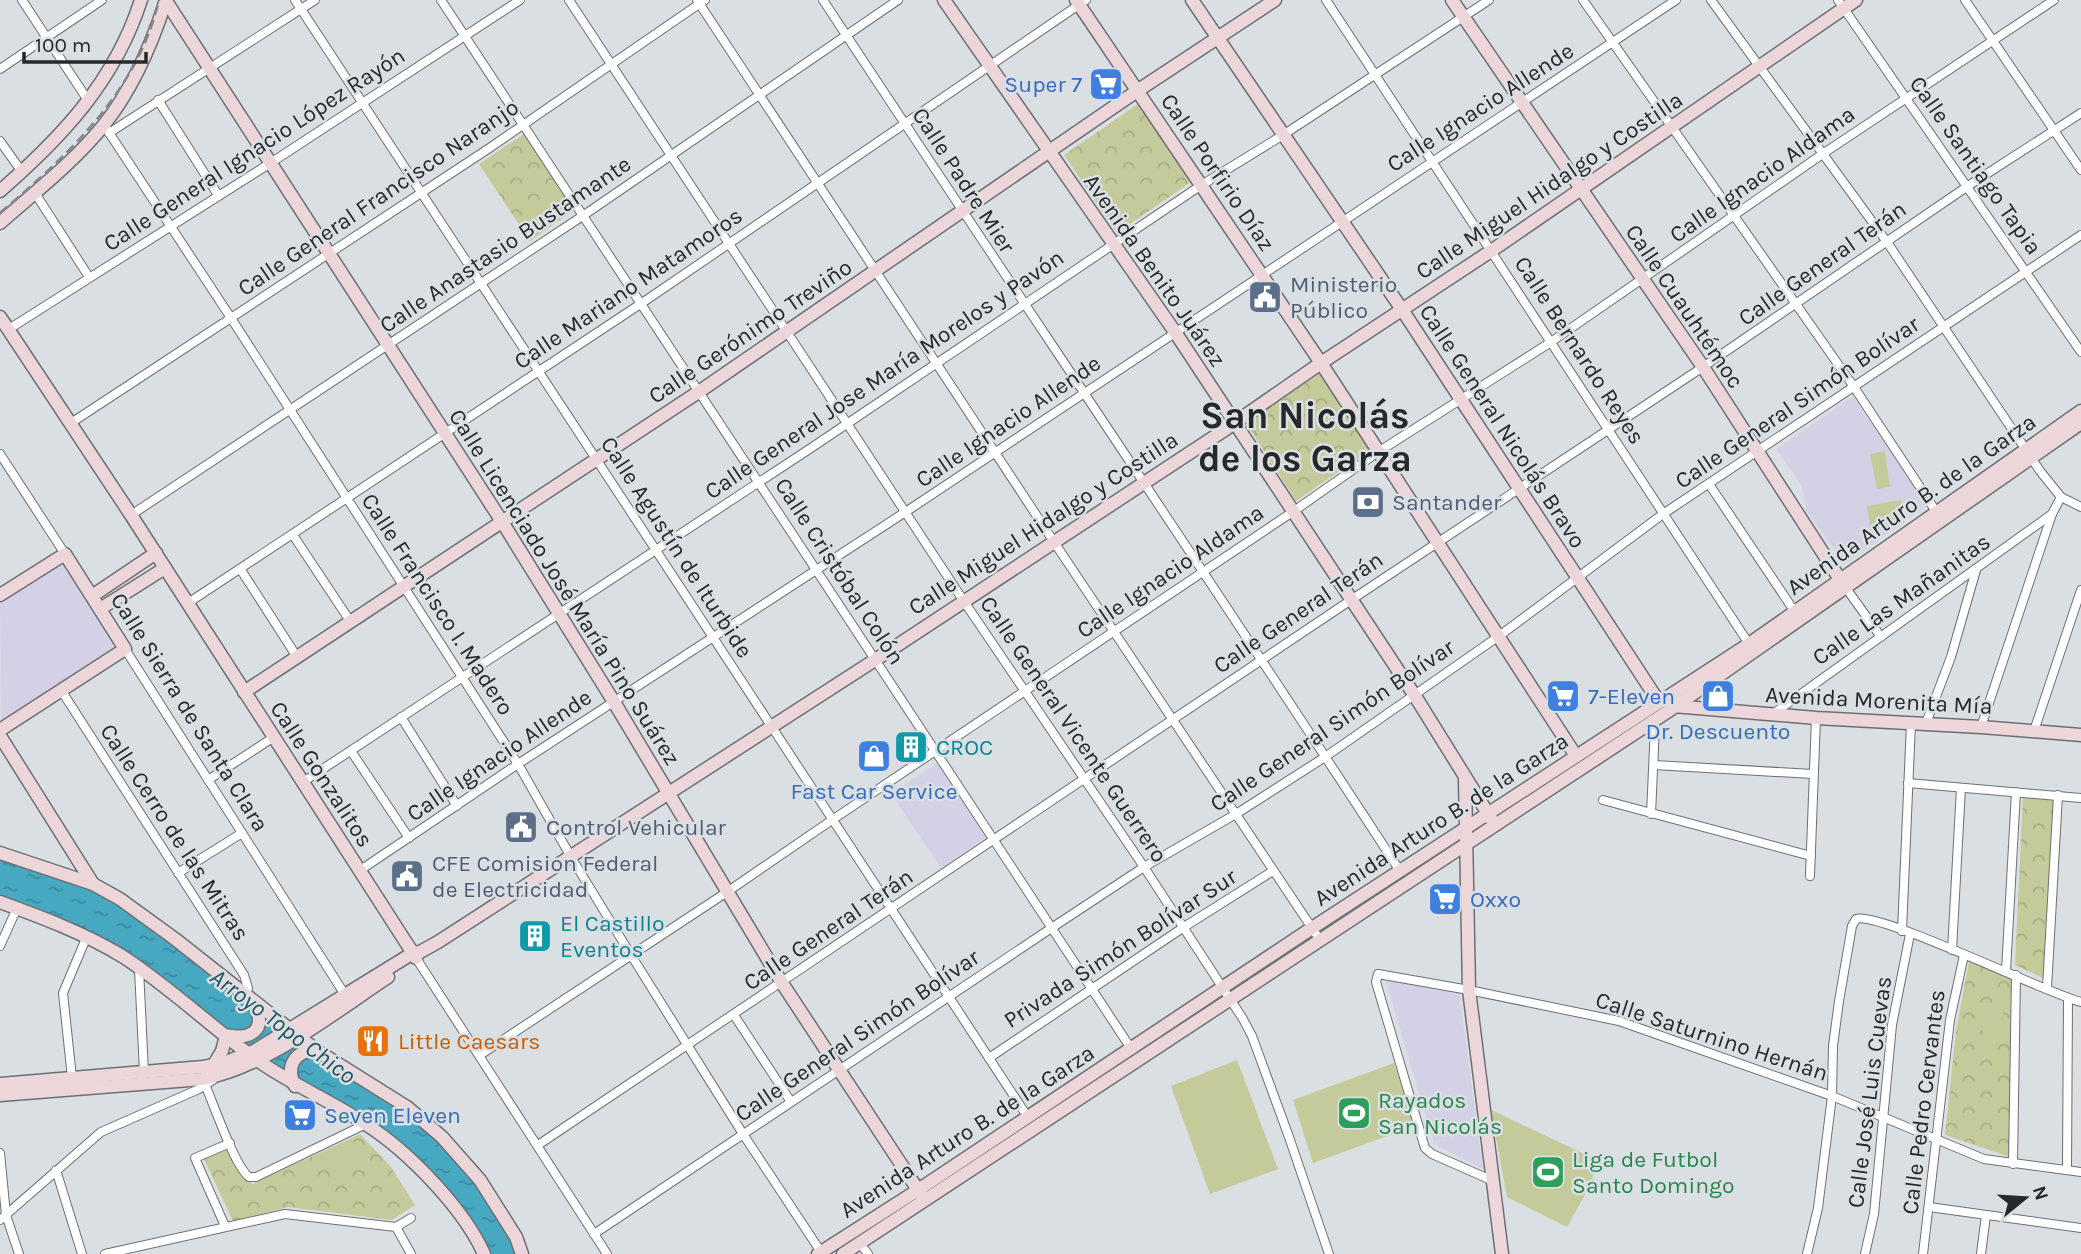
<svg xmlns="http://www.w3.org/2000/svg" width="2081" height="1254" viewBox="0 0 2081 1254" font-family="Karla,sans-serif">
<defs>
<pattern id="park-crowns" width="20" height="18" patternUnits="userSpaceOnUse" patternTransform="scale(1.75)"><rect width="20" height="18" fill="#c4ca9a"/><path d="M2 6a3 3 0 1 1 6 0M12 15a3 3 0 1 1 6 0" fill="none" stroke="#a8ae85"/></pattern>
<pattern id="water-ripples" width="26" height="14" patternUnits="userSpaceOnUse" patternTransform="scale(1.75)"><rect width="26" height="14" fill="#46a9c1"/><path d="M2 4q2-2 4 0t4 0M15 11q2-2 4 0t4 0" fill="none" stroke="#3a8a9d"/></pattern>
</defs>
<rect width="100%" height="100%" fill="#dadfe3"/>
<g fill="#d4d1e7">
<polygon points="1853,397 1928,505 1845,564 1806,510 1802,486 1776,449"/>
<polygon points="63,563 117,650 1,725 0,603"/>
<polygon points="937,763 986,837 941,868 891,794"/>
<polygon points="1385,978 1459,991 1483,1169 1434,1144"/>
</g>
<g fill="url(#park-crowns)">
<polygon points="1138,104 1191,182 1117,233 1064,155"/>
<polygon points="524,134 574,210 530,241 479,164"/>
<polygon points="1322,372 1373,448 1296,501 1246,423"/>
<polygon points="2023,795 2056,798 2045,979 2015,965"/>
<polygon points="1969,961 2011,976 2010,1157 1945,1135 1956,1031"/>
<polygon points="360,1134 391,1167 415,1205 392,1220 288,1207 233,1221 204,1159 229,1149 245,1180 253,1184"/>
</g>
<g fill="#c4ca9a">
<polygon points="1885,451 1890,487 1877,489 1870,454"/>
<polygon points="1901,500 1904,522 1870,530 1867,506"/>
<polygon points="2003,1005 2004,1044 1983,1046 1981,1006"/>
<polygon points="1237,1060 1278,1169 1210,1194 1171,1086"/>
<polygon points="1394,1063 1415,1126 1313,1163 1293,1100"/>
<polygon points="1491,1110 1597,1160 1591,1184 1567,1227 1507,1197"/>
<polygon points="359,1140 366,1155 334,1169 327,1154"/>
</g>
<polygon fill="url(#water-ripples)" points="0,853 93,884 247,996 407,1107 457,1153 521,1254 484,1254 410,1158 295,1086 139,969 0,902"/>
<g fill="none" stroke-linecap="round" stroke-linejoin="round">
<g stroke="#6c7073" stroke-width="10">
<g id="street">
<polyline points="22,0 89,102"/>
<polyline points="295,0 1027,1116"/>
<polyline points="441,0 1132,1050"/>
<polyline points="569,0 963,600 1144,867 1243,1019 1252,1036 1289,1137 1329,1254"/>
<polyline points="697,0 1054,542 1320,940"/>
<path d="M823 0C1015 291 1210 579 1400 871"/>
<polyline points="1326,0 1751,647"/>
<polyline points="1583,0 1854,387 1939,516"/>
<polyline points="1711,0 1887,242 2040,471 2061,497 2081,507"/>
<polyline points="1838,0 2081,352"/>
<polyline points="1965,0 2081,170"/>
<polyline points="0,69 102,0"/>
<polyline points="158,100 218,195"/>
<polyline points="104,125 231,318 518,764 571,857 631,955 743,1134 821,1252"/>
<polyline points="109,133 315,0"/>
<polyline points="0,141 22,172"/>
<polyline points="35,193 89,277"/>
<polyline points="9,329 269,164 520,0"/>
<polyline points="71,423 488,149 705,0"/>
<polyline points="0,454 65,554"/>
<polyline points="1709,484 1797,615"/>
<polyline points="131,515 584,215 898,0"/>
<polyline points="293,535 350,621"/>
<polyline points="241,570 297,657"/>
<polyline points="1846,588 1881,637"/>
<polyline points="188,603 642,303 1086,0"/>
<polyline points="125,649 347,998"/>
<polyline points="61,690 244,975 248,988 246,996"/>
<polyline points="1773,714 2052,514"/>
<polyline points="401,717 457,806"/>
<polyline points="1926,723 1951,657 1976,570"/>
<polyline points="1981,727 2052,514 2061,497"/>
<polyline points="2034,731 2081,590"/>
<polyline points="351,751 409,838"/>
<polyline points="1654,765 1813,774"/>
<polyline points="208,780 274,737"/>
<polyline points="303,782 814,446 1200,186 1283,135 1489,0"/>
<polyline points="1908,783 2081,798"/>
<polyline points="1603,800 1811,856"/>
<polyline points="1651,814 1655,726 1654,719"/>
<polyline points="359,871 518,764 907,511 1676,0"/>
<polyline points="178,873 242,833"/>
<polyline points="1810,876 1816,718"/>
<polyline points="1902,931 1911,723"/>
<polyline points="0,946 17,908"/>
<polyline points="1952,950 1961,788"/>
<polyline points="416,958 607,1254"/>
<polyline points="139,969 144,1072"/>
<polyline points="2006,971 2016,792"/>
<polyline points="2047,988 2058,795"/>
<polyline points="734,1015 791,1102"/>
<polyline points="480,1055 727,892 832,820 1294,511 1378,452 1551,342 1824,153 2054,0"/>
<polyline points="989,1058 1184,927 1273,871"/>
<polyline points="72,1078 63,993 87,936"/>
<path d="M204 1082C213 1102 234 1165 249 1177H256L366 1124"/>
<polyline points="538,1145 1351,600 1703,367 1968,186 2081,113"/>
<polyline points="0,1153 6,1215 19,1254"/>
<polyline points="2013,1164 2016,975"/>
<polyline points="56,1170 82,1254"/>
<polyline points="2067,1170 2068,998"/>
<polyline points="1491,1180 1432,1154 1425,1148 1376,982 1378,974 1469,990 1619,1021 1832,1096 1984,1159 2081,1172"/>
<polyline points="1929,1207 2081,1228"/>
<polyline points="0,1220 101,1132 199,1089 213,1080"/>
<polyline points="225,1226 195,1158 230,1143"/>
<polyline points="396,1227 411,1254"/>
<polyline points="396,1227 411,1218"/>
<polyline points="594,1234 1053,927 1144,867 1236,814 1325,757 1499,636 1663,514 2081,235"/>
<polyline points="859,1242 868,1254"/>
<polyline points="105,1254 285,1214 396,1227"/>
<path d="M1807 1254 1818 1208 1832 1096 1833 1046 1839 1001 1852 926 1856 919C1878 911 2044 992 2081 1002"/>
<polyline points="1865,1254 1874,1214 1892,1025 1910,934"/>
<polyline points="1923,1254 1950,1020 1964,955"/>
<polyline points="1981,1254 1986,1215"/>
</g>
</g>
<g stroke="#6c7073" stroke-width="15">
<g id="secondary">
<polyline points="944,0 1175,332 1415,696 1492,820"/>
<polyline points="1076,0 1321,363 1576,756"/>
<polyline points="1192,0 1403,311 1659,702"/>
<polyline points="1452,0 1703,367 1843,584"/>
<polyline points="166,1 501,520 614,702 782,983 922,1196"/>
<path d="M0 191C62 137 115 81 141 0"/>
<path d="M0 223C35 192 73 163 103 126 132 90 152 44 166 0"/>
<polyline points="0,317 131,515 416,958"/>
<polyline points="0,595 65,554 125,649 0,730"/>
<polyline points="92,596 156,553"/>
<polyline points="100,609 165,568"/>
<polyline points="244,692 700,391 1137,91 1275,0"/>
<polyline points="1673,706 1816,718 1981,727 2081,735"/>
<polyline points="0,736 93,884"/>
<polyline points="1465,779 1469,990 1502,1254"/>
<polyline points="0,853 93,884 120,899 175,939 316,1050 407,1107 442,1137 480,1180 516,1237 522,1254"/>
<path d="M0 902C41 917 84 933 122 956 170 987 211 1027 257 1060 292 1085 332 1101 367 1125 409 1152 464 1209 484 1254"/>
<path d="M224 1035C250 1040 268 1032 254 1003"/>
<polyline points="213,1066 222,1051 226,1036"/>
<polyline points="0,1084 203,1067 221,1064 254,1051 413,953 420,952 438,942 875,660 1223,431 1321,363 1491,251 1856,0"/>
<path d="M295 1086C285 1067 294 1051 316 1050"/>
<path d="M0 1095 203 1079C269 1065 332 1014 388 977"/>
<polyline points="818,1254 918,1190 1312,928 1749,644 2081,411"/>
<polyline points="843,1254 1667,712 2081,423"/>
</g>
</g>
<use href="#street" stroke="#fff" stroke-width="8"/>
<use href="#secondary" stroke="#edd6da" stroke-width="12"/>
<path stroke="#83878a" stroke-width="2.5" stroke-dasharray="10 5" stroke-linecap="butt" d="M0 213C68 155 138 91 159 0"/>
</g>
<defs>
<g id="supermarket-square" transform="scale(1.75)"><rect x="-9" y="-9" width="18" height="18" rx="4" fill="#3f7fe0" stroke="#dadfe3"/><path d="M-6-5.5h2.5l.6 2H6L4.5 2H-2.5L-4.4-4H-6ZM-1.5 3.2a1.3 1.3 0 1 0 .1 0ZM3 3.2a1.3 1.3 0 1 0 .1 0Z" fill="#fff"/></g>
<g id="civic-square" transform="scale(1.75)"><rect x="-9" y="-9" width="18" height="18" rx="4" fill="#5c6f8a" stroke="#dadfe3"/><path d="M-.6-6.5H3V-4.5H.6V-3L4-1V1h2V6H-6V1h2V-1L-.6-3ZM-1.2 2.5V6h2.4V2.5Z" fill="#fff"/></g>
<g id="bank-square" transform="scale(1.75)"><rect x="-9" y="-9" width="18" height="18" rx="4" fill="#5c6f8a" stroke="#dadfe3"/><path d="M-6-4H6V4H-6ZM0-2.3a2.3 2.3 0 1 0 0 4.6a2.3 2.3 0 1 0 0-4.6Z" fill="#fff"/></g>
<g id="shop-square" transform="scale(1.75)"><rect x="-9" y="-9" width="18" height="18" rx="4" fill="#3f7fe0" stroke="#dadfe3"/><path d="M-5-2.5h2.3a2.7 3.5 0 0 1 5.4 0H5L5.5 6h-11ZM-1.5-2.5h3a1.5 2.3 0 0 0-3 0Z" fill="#fff"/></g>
<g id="building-square" transform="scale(1.75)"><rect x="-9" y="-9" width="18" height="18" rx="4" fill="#0f9aa8" stroke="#dadfe3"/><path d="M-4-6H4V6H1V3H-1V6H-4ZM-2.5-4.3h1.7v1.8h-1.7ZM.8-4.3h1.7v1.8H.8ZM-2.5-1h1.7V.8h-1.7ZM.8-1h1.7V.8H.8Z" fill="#fff"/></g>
<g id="restaurant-square" transform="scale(1.75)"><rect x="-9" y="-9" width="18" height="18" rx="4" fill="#e8710a" stroke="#dadfe3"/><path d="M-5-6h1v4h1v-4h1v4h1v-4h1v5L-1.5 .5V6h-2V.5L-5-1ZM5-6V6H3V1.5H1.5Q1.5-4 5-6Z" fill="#fff"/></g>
<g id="stadium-square" transform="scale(1.75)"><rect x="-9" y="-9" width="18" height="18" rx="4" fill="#2e9e5b" stroke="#dadfe3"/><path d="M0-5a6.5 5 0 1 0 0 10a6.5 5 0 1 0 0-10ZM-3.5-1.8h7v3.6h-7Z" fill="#fff"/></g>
</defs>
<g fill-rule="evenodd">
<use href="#supermarket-square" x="1106" y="84"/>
<use href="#civic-square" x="1265" y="297"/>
<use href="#bank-square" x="1368" y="502"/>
<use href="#supermarket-square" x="1563" y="696"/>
<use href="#shop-square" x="1718" y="696"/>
<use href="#building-square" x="911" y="747"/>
<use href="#shop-square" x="874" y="756"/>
<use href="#civic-square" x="521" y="827"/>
<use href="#civic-square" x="407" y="876"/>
<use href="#supermarket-square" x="1445" y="899"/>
<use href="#building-square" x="535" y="936"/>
<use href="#restaurant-square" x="373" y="1041"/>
<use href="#stadium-square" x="1354" y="1113"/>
<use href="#supermarket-square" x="300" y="1115"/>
<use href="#stadium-square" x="1548" y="1172"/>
</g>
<g text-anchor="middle" stroke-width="5" stroke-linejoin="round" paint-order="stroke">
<g font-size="23" fill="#366cbe" stroke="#dadfe3" text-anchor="start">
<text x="1082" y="92" text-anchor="end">Super 7</text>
<text x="1588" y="704">7-Eleven</text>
<text x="1718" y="739" text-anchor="middle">Dr. Descuento</text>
<text x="874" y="799" text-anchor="middle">Fast Car Service</text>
<text x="1470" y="907">Oxxo</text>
<text x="324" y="1123">Seven Eleven</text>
</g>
<g font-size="23" fill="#262829" stroke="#dadfe3">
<text transform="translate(1480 107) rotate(-33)" y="8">Calle Ignacio Allende</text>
<text transform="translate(254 149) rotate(-33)" y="8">Calle General Ignacio López Rayón</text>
<text transform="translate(1976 165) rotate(55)" y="8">Calle Santiago Tapia</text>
<text transform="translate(1218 172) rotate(56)" y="8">Calle Porfirio Díaz</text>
<text transform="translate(1762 174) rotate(-35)" y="8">Calle Ignacio Aldama</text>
<text transform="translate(964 180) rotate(57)" y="8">Calle Padre Mier</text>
<text transform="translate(1549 185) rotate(-34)" y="8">Calle Miguel Hidalgo y Costilla</text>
<text transform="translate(378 197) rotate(-34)" y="8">Calle General Francisco Naranjo</text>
<text transform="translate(505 244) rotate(-34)" y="8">Calle Anastasio Bustamante</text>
<text transform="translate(1822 263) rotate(-35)" y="8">Calle General Terán</text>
<text transform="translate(1155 270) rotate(55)" y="8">Avenida Benito Juárez</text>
<text transform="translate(628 288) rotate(-34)" y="8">Calle Mariano Matamoros</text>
<text transform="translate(1685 306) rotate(56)" y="8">Calle Cuauhtémoc</text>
<text transform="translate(750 331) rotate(-34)" y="8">Calle Gerónimo Treviño</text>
<text transform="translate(1580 350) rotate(57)" y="8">Calle Bernardo Reyes</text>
<text transform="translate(884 374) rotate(-34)" y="8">Calle General Jose María Morelos y Pavón</text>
<text transform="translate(1797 402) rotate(-34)" y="8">Calle General Simón Bolívar</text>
<text transform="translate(1008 421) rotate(-34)" y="8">Calle Ignacio Allende</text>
<text transform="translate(1503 426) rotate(57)" y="8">Calle General Nicolás Bravo</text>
<text transform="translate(1911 504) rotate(-35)" y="8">Avenida Arturo B. de la Garza</text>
<text transform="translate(1043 523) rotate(-33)" y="8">Calle Miguel Hidalgo y Costilla</text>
<text transform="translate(677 547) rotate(57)" y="8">Calle Agustín de Iturbide</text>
<text transform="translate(840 571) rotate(57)" y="8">Calle Cristóbal Colón</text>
<text transform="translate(1170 571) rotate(-34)" y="8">Calle Ignacio Aldama</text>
<text transform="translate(565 587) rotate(58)" y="8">Calle Licenciado José María Pino Suárez</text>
<text transform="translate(1901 599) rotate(-35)" y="8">Calle Las Mañanitas</text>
<text transform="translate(438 604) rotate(57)" y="8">Calle Francisco I. Madero</text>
<text transform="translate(1298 612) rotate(-34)" y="8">Calle General Terán</text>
<text transform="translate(1879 700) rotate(3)" y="8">Avenida Morenita Mía</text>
<text transform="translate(190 712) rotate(58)" y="8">Calle Sierra de Santa Clara</text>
<text transform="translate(1332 725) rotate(-34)" y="8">Calle General Simón Bolívar</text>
<text transform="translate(1074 729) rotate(56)" y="8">Calle General Vicente Guerrero</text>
<text transform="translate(499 755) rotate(-34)" y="8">Calle Ignacio Allende</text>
<text transform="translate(322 774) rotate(57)" y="8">Calle Gonzalitos</text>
<text transform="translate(1441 819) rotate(-33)" y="8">Avenida Arturo B. de la Garza</text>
<text transform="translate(175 832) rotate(57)" y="8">Calle Cerro de las Mitras</text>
<text transform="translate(828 929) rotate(-34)" y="8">Calle General Terán</text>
<text transform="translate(1120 948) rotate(-33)" y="8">Privada Simón Bolívar Sur</text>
<text transform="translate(857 1035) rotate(-34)" y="8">Calle General Simón Bolívar</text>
<text transform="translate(1712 1036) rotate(18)" y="8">Calle Saturnino Hernán</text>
<text transform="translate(1869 1092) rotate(-83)" y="8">Calle José Luis Cuevas</text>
<text transform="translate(1923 1102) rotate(-83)" y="8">Calle Pedro Cervantes</text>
<text transform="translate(967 1131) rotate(-33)" y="8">Avenida Arturo B. de la Garza</text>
</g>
<g font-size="23" fill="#4e5e75" stroke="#dadfe3" text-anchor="start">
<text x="1290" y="292">Ministerio<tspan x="1290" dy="26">Público</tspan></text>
<text x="1392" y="510">Santander</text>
<text x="546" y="835">Control Vehicular</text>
<text x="432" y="871">CFE Comision Federal<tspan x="432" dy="26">de Electricidad</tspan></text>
</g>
<g font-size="23" fill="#0d838f" stroke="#dadfe3" text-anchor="start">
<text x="936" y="755">CROC</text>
<text x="560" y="931">El Castillo<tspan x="560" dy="26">Eventos</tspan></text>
</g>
<g font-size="23" fill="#c56008" stroke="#dadfe3" text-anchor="start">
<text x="398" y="1049">Little Caesars</text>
</g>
<g font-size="23" fill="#27864d" stroke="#dadfe3" text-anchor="start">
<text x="1378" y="1108">Rayados<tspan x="1378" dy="26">San Nicolás</tspan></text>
<text x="1572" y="1167">Liga de Futbol<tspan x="1572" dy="26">Santo Domingo</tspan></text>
</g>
<g font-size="24" font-style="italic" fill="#28525e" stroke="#dadfe3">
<text transform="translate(283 1026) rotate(37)" y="8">Arroyo Topo Chico</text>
</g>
<g font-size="37" font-weight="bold" fill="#262829" stroke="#dadfe3">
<text x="1305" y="428">San Nicolás<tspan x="1305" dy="43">de los Garza</tspan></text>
</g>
</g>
<g transform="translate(2025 1198) rotate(72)" stroke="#dadfe3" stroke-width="5" paint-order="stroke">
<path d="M0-5L12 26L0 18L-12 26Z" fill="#262829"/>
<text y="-10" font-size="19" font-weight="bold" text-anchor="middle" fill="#262829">N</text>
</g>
<path d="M24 52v10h122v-10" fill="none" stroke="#262829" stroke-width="3.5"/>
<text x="35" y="52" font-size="21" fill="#262829" stroke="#dadfe3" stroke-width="5" paint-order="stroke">100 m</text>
</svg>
